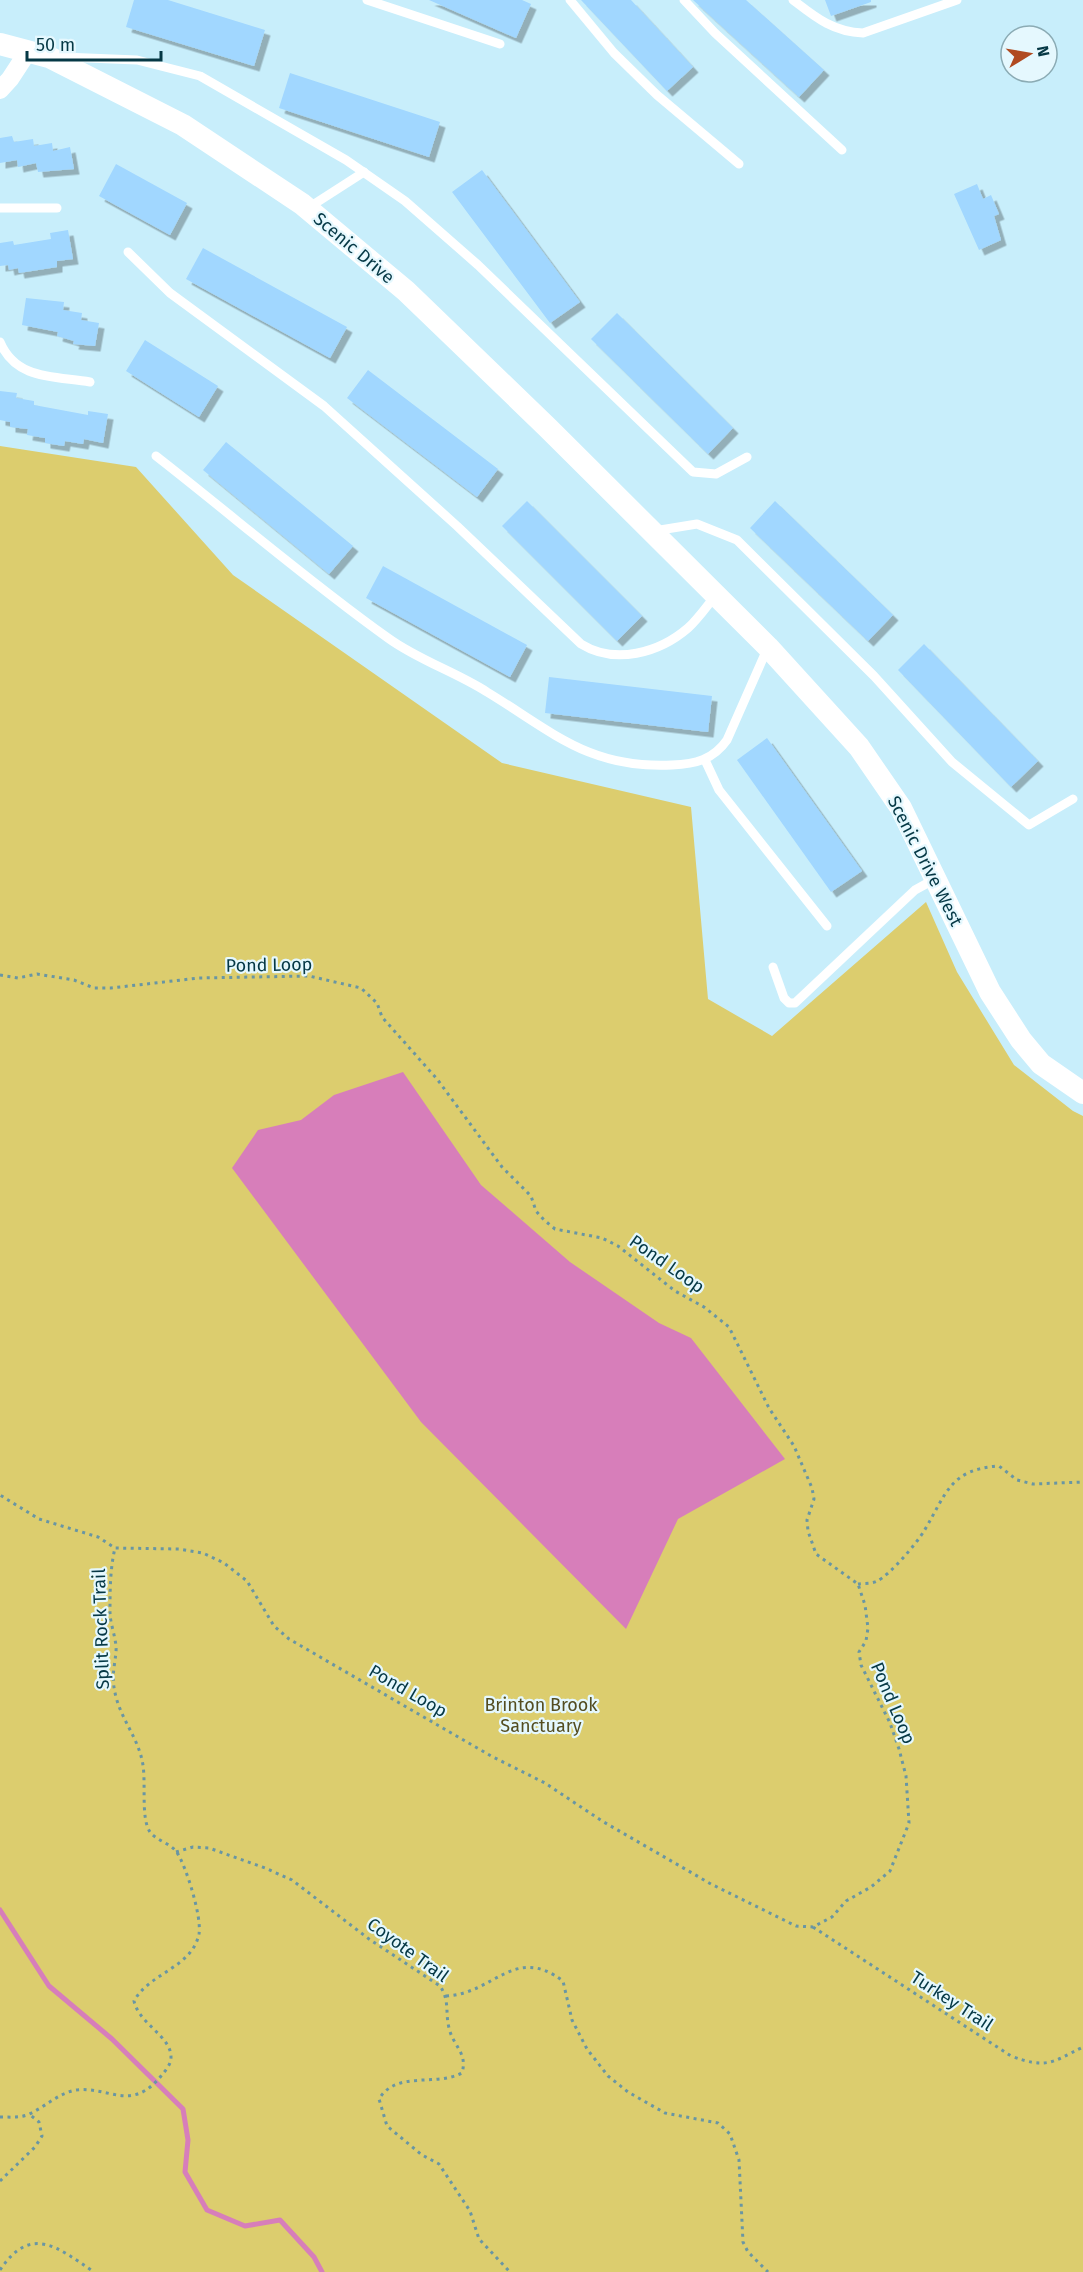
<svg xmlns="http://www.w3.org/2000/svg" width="1083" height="2272" viewBox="0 0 1083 2272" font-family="'Fira Sans',sans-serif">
<defs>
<filter id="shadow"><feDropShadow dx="5.5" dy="5.5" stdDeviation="0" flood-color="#0004"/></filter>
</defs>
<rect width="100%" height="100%" fill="#c8eefb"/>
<polygon fill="#dccd6e" points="0,446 136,467 233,575 502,763 691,807 708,999 772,1036 926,902 957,972 1014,1065 1073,1111 1083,1116 1083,2272 0,2272"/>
<polygon fill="#d77eba" points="403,1072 481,1185 570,1262 659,1323 691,1338 785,1459 678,1519 626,1629 421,1422 232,1168 258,1130 301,1120 334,1095"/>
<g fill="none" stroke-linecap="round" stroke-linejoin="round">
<polyline stroke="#d77eba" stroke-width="5" points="0,1910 49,1986 112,2039 183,2109 188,2140 185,2172 207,2210 245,2226 280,2220 314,2257 322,2272"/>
</g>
<g fill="#a1d7ff" filter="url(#shadow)">
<polygon points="134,0 168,0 265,30 254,66 126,27"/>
<polygon points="429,0 522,0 531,4 516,38"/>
<polygon points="581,0 631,0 693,67 667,91"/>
<polygon points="693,0 746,0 824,70 799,97"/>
<polygon points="825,0 871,0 871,2 831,16"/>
<polygon points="290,73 440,122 429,157 279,108"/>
<polygon points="12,136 14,142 33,139 34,146 52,143 53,151 70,147 74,169 38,172 36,163 18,167 17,160 0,163 0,138"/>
<polygon points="116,164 187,203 170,235 99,196"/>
<polygon points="482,170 580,302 550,323 452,192"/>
<polygon points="977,184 983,199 991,195 999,214 994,216 1001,240 979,250 954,194"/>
<polygon points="68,230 73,259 57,261 57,267 19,273 18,268 9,270 8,265 0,266 0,243 13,241 14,245 51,239 50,233"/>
<polygon points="203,248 347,327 330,358 186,279"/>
<polygon points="26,298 64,302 63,310 82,313 81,320 99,323 95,346 73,344 74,341 57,336 58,332 22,325"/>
<polygon points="617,313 733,428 708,454 591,339"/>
<polygon points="145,340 218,386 199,417 126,371"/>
<polygon points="368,370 498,469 477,497 347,398"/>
<polygon points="0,391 17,393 16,398 34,401 34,405 88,415 88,411 108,414 103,443 84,439 83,444 65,441 64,446 45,443 45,438 27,435 28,429 10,427 10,422 0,420"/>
<polygon points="226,442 353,546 329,574 203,470"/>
<polygon points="527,501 642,616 617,641 502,526"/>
<polygon points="775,501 893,615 868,641 750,528"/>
<polygon points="383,566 527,645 510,677 366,598"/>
<polygon points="924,644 1038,761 1011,787 898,670"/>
<polygon points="549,677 712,696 708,732 545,713"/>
<polygon points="767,738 862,871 831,892 737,760"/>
</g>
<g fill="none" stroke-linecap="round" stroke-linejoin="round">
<g stroke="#6996a3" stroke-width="3" stroke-dasharray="3 4.5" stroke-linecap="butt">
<polyline points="0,975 18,978 37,974 74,980 94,988 111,988 199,978 309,976 361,988 377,1003 382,1017 437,1079 502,1167 531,1196 536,1211 544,1220 555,1229 602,1238 618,1246 675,1291 704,1307 729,1327 769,1408 794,1446 812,1488 814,1499 807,1520 808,1531 816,1554 858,1584 865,1605 868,1628 866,1641 859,1652 861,1665 890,1723 899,1749 906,1776 909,1823 890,1871 871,1887 846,1901 832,1917 813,1927 796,1926 711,1884 602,1821 545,1783 491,1756 289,1639 274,1626 247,1581 224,1563 203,1553 179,1549 115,1548 98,1537 39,1519 0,1495"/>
<path d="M858 1584C864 1583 872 1584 877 1581 889 1576 917 1543 924 1531 946 1495 949 1469 999 1466L1017 1480 1033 1484 1083 1482"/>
<path d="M176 1852 193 1847 209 1848 265 1868 292 1880 369 1939 440 1986C450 2001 445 2012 449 2028 453 2046 468 2053 462 2073 435 2087 397 2070 379 2099L387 2126 422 2155 439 2164 470 2211 479 2239 510 2272"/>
<path d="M813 1927 1011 2056C1046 2069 1051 2063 1083 2047"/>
<path d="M446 1996C494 1994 514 1944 563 1981L572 2020 587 2049 608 2076 628 2092 665 2113 718 2123 730 2134 739 2160 743 2242 748 2252 768 2272"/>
<path d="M0 2117C9 2117 18 2118 27 2115 44 2108 58 2093 76 2090 109 2086 131 2113 161 2076 165 2071 171 2065 171 2057 171 2036 139 2024 134 2001 149 1973 192 1968 199 1934 202 1917 186 1865 176 1851 169 1843 156 1840 150 1832 140 1817 147 1780 142 1760 137 1737 122 1720 116 1697 111 1677 114 1671 116 1652 117 1639 110 1625 110 1612 110 1591 110 1569 115 1548"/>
<polyline points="0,2181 35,2147 42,2136 39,2122 29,2114"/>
<path d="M0 2270C31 2224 57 2247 94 2272"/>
</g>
<g stroke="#fff" stroke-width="9">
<polyline points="367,0 500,44"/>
<polyline points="570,0 614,53 657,95 739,164"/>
<polyline points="684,0 715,33 842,150"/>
<path d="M793 0C815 17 833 32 863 33L957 0"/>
<polyline points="63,57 137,60 200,76 346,160 405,201 478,265 693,472 716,474 747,457"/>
<polyline points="0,208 57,208"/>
<polyline points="308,208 364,172"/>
<path d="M128 252 170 293 324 406 457 526 581 644C615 665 659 653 688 628 698 619 707 606 715 596"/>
<path d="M0 342C16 380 54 376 90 382"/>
<path d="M156 456C233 516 308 581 388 638 418 660 456 672 487 692 553 732 589 769 672 765 695 764 713 760 727 740L768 647"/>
<polyline points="654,531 697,524 737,540 874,676 952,762 1029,825 1073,799"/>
<polyline points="705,760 719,790 827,926"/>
<polyline points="773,967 784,998 789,1003 795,1003 915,890 935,879"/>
</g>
<polyline stroke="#fff" stroke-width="18" points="0,90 10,79 27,53"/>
<polyline stroke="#fff" stroke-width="22" points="0,44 49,57 183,125 302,204 406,291 548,428 768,647 859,747 901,808 990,992 1021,1040 1041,1064 1083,1093"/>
</g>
<g text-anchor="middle" stroke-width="4.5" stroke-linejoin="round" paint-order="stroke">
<g font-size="18" fill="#053845" stroke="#e5f8fe">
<text transform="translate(354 248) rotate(40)" y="6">Scenic Drive</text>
<text transform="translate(925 861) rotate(63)" y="6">Scenic Drive West</text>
<text transform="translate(269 965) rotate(-1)" y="6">Pond Loop</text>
<text transform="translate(667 1264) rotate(35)" y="6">Pond Loop</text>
<text transform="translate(101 1629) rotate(-92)" y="6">Split Rock Trail</text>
<text transform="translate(408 1691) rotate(30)" y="6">Pond Loop</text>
<text transform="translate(893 1703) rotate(67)" y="6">Pond Loop</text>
<text transform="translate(408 1950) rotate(36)" y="6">Coyote Trail</text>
<text transform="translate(952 2001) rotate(33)" y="6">Turkey Trail</text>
</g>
<g font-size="18" fill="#544d20" stroke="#e5f8fe">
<text x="541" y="1711">Brinton Brook<tspan x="541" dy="21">Sanctuary</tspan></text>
</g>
</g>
<g transform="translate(1029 54) rotate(79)"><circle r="28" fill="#e5f8fe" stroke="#8babb4" stroke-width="1.5"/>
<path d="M0-4.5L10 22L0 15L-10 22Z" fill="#b04a20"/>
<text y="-9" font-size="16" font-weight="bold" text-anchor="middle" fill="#053845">N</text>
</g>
<path d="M27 51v9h134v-9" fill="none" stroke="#053845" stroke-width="3"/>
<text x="36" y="51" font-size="18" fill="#053845" stroke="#e5f8fe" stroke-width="4.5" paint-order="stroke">50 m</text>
</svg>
